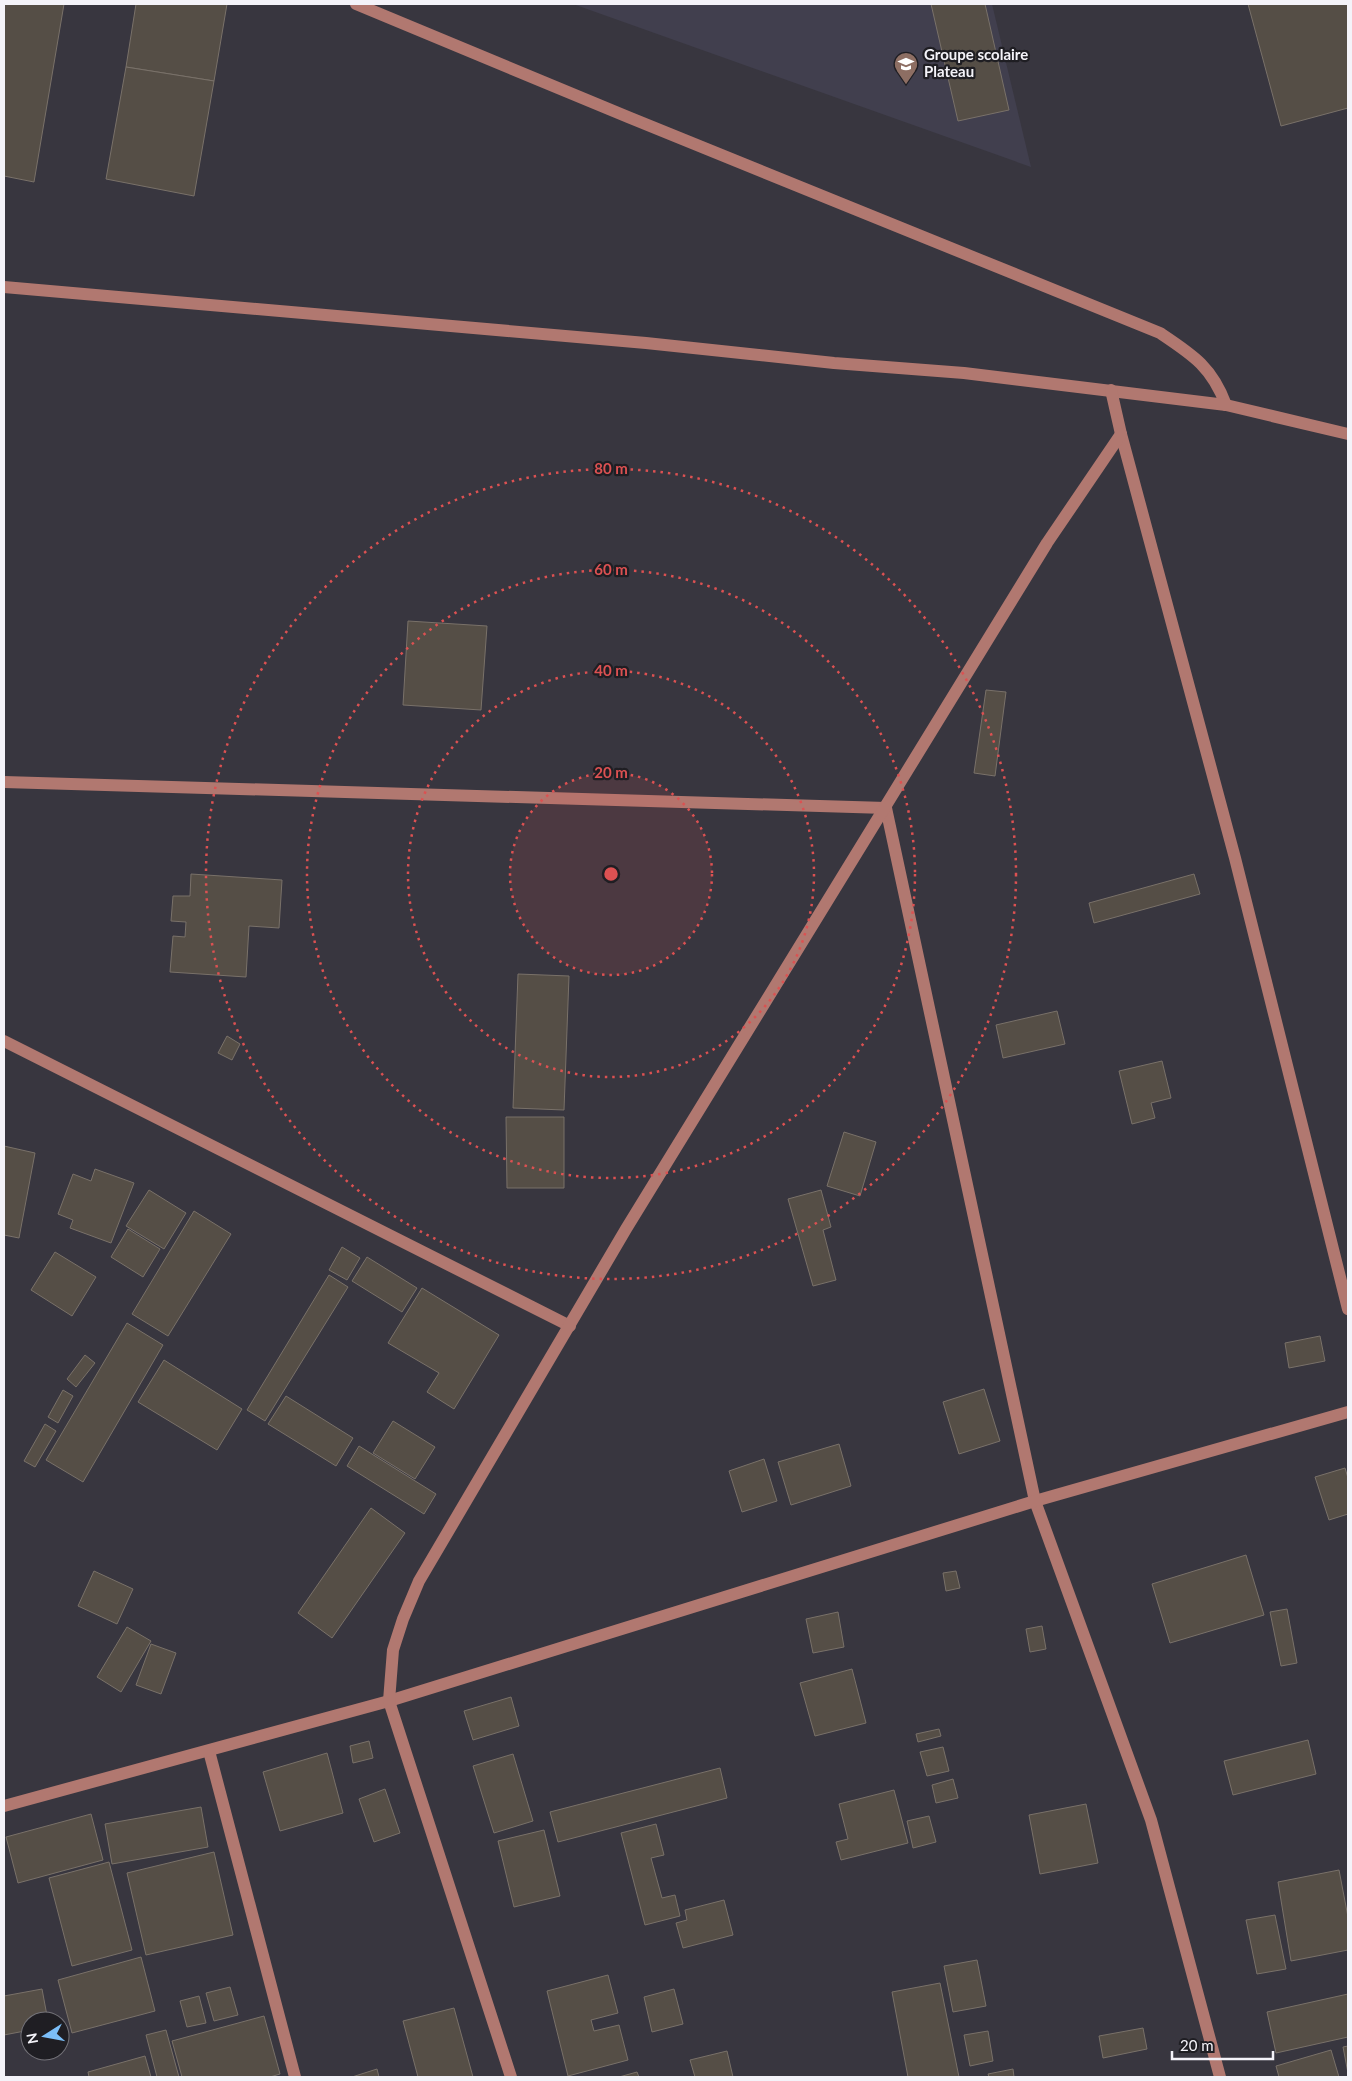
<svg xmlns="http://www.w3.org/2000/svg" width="1352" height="2081" viewBox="0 0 1352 2081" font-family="Lato,sans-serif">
<rect width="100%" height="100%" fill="#38363f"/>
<polygon fill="#413f4e" points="573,4 992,4 1031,167"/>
<g fill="#554e46" stroke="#797169">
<polygon points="4,4 64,4 34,182 4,176"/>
<polygon points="136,4 227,4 214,81 126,67"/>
<polygon points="931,4 985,4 1009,110 958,121"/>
<polygon points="1248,4 1348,4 1348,108 1281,126"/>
<polygon points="126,67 214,81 194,196 106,179"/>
<polygon points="408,621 487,626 481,710 403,705"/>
<polygon points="986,690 1006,692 995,776 974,773"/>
<polygon points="191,874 282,880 279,928 249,926 246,977 170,972 173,936 185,937 186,922 171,921 173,896 190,896"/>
<polygon points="1194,874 1200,894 1094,923 1089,903"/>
<polygon points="518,974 569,976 564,1110 513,1108"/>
<polygon points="1057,1011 1065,1044 1003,1058 996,1025"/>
<polygon points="227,1036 240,1044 232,1060 218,1053"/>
<polygon points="1162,1061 1171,1098 1151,1103 1155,1118 1132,1124 1119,1071"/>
<polygon points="506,1117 564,1117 564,1188 507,1188"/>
<polygon points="844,1132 876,1142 860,1196 827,1186"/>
<polygon points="4,1146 35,1153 19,1238 4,1235"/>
<polygon points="95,1169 134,1183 111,1243 70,1228 73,1220 58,1214 73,1174 91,1181"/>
<polygon points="149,1190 186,1213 164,1249 126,1226"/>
<polygon points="821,1190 831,1227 823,1230 836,1280 813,1286 788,1199"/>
<polygon points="194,1211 231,1234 168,1336 132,1314"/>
<polygon points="128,1229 160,1249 143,1277 111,1257"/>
<polygon points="342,1247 360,1258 347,1280 329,1270"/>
<polygon points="55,1252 96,1277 72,1316 31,1290"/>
<polygon points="367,1257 417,1288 402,1312 352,1281"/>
<polygon points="329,1275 348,1287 265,1421 247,1410"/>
<polygon points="422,1288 499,1335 454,1409 427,1392 439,1373 388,1343"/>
<polygon points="127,1323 163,1345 83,1482 46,1460"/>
<polygon points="1320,1336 1325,1361 1289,1368 1285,1343"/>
<polygon points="85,1355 95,1363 76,1387 67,1379"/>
<polygon points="164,1360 242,1409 217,1450 138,1402"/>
<polygon points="984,1389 1000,1441 959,1454 943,1402"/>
<polygon points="63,1390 73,1396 58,1423 48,1417"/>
<polygon points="286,1396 353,1438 336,1466 268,1424"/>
<polygon points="393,1421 435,1447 415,1479 373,1453"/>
<polygon points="45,1424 56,1431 35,1467 24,1461"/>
<polygon points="839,1444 851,1486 791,1505 778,1462"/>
<polygon points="359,1446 436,1494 424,1514 347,1466"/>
<polygon points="764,1459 777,1501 742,1512 729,1471"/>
<polygon points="1345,1468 1348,1478 1348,1514 1329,1520 1315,1477"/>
<polygon points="371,1508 405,1533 332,1638 298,1613"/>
<polygon points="1246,1555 1264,1615 1170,1643 1152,1584"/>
<polygon points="94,1571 133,1589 117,1624 78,1606"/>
<polygon points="956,1571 960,1588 946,1591 943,1573"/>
<polygon points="1287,1609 1297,1663 1281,1666 1270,1612"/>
<polygon points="838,1612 844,1647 813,1653 806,1619"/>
<polygon points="1042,1626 1046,1649 1030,1652 1026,1629"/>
<polygon points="127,1627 151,1641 121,1692 97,1677"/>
<polygon points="151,1644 176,1653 161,1694 136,1685"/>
<polygon points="852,1669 866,1723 815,1736 800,1683"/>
<polygon points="511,1697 519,1726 473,1740 464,1711"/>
<polygon points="939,1729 941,1736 918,1742 916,1734"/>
<polygon points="1308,1740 1316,1774 1233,1795 1224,1761"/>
<polygon points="369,1741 373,1758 353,1763 350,1746"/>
<polygon points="943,1747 949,1771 927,1776 920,1752"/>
<polygon points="327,1753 343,1813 280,1831 263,1772"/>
<polygon points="513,1754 533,1821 494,1833 473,1766"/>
<polygon points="720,1768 727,1798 558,1842 550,1812"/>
<polygon points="953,1779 958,1798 936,1803 932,1785"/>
<polygon points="385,1789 400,1833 374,1842 359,1799"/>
<polygon points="894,1790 908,1843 841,1860 836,1842 848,1839 839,1804"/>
<polygon points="1086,1804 1098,1863 1040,1874 1029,1815"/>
<polygon points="201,1807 208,1847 112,1864 105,1824"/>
<polygon points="91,1814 103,1860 18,1883 6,1837"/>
<polygon points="929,1816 936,1842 913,1848 907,1821"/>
<polygon points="656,1824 664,1855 651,1858 662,1898 675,1895 680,1916 645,1925 621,1833"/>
<polygon points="544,1830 560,1896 514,1907 498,1841"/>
<polygon points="214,1852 233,1935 146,1955 127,1873"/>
<polygon points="109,1862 132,1950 72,1966 49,1878"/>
<polygon points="1339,1870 1348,1917 1348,1950 1291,1961 1278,1882"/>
<polygon points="724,1900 733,1935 683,1948 676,1923 687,1920 685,1910"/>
<polygon points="1275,1915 1286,1969 1257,1974 1246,1920"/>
<polygon points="141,1957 155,2011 72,2033 58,1980"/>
<polygon points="977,1960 986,2006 953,2012 944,1966"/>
<polygon points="608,1975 618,2013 591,2020 594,2031 619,2025 628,2060 568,2076 547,1991"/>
<polygon points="940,1983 959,2077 908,2077 892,1992"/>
<polygon points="230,1987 238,2015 214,2021 206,1993"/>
<polygon points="42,1989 48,2021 30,2021 30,2030 4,2035 4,1996"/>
<polygon points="674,1989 683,2024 652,2032 644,1997"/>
<polygon points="1348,1994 1348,2037 1276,2053 1267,2012"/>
<polygon points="199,1996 206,2023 187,2027 180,2001"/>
<polygon points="454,2008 473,2077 418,2077 403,2021"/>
<polygon points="264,2016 280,2074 270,2077 182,2077 172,2041"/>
<polygon points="1143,2028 1147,2049 1103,2058 1099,2036"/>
<polygon points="166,2030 179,2077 157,2077 146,2035"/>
<polygon points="988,2031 993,2061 970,2066 964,2035"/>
<polygon points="1348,2046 1348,2073 1343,2047"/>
<polygon points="1331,2050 1339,2077 1279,2077 1276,2066"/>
<polygon points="727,2051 733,2077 695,2077 690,2060"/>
<polygon points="145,2056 151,2077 89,2077 88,2072"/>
<polygon points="377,2069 379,2077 352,2077"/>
<polygon points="1013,2069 1014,2077 989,2077 988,2074"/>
<polygon points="637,2072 639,2077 619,2077"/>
</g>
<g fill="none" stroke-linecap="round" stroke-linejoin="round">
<g stroke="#b17870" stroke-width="12">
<path d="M356 4 628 117 1160 333C1193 355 1212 367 1226 405"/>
<polyline points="4,287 646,343 834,363 964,373 1226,405 1348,434"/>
<polyline points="1111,390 1121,434 1235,858 1348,1309"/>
<polyline points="4,782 886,808 1035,1501 1151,1820 1220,2077"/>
<polyline points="4,1041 570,1326"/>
<polyline points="209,1751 295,2077"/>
<polyline points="4,1806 389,1701 1035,1501 1348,1412"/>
<polyline points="511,2077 389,1701 393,1650 403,1619 419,1581 626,1229 1047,543 1121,434"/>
</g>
</g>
<circle cx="611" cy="874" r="101" fill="#dc5152" fill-opacity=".12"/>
<g fill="none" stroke="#dc5152" stroke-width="2.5" stroke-dasharray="2.5 5">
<circle cx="611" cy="874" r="101"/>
<circle cx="611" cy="874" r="203"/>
<circle cx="611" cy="874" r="304"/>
<circle cx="611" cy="874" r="405"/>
</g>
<defs>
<g id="school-pin" transform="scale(1.25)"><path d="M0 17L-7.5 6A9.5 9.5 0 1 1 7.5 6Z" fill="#8d6e63" stroke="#1f1e23"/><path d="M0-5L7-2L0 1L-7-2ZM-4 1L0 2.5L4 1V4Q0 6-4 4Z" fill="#fff"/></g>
</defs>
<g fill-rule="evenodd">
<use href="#school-pin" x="906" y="64"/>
</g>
<g text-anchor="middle" stroke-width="4.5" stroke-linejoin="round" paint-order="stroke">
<g font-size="15" font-weight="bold" fill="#f4f3f9" stroke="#1f1e23" text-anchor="start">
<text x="924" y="60">Groupe scolaire<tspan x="924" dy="17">Plateau</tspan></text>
</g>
</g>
<circle cx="611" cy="874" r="8" fill="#dc5152" stroke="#1f1e23" stroke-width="2.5"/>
<g font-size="15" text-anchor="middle" font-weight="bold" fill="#dc5152" stroke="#1f1e23" stroke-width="4.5" stroke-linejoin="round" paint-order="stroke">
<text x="611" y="474">80 m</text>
<text x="611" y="575">60 m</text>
<text x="611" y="676">40 m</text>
<text x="611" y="778">20 m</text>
</g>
<rect width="1352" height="2081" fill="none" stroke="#f4f3f9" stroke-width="10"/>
<g transform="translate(45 2036) rotate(259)"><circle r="24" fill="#1f1e23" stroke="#747379"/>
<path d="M0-4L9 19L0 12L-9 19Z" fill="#7bbef8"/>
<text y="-8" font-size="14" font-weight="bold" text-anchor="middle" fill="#f4f3f9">N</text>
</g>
<path d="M1172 2051v8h101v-8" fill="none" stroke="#f4f3f9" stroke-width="2.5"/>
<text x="1180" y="2051" font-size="15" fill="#f4f3f9" stroke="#1f1e23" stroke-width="4" paint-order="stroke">20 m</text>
</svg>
